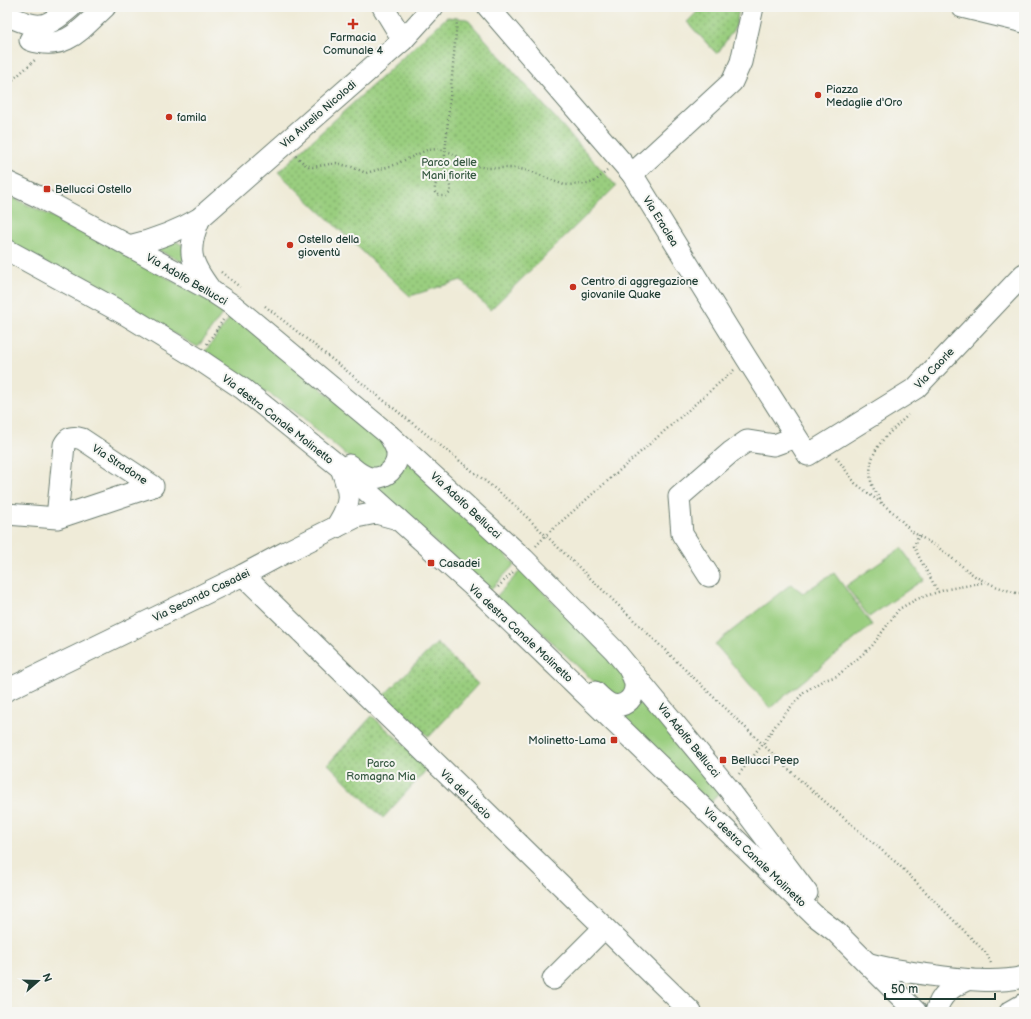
<svg xmlns="http://www.w3.org/2000/svg" width="1031" height="1019" viewBox="0 0 1031 1019" font-family="'Balsamiq Sans',sans-serif">
<defs>
<pattern id="park-dots" width="8" height="8" patternUnits="userSpaceOnUse"><rect width="8" height="8" fill="#9ace7f"/><path d="M2 2h.1M6 6h.1" fill="none" stroke="#7da869" stroke-width="1.8" stroke-linecap="round"/></pattern>
</defs>
<rect width="100%" height="100%" fill="#f6f6f2"/>
<filter id="ink" filterUnits="userSpaceOnUse"><feTurbulence type="fractalNoise" baseFrequency=".025" numOctaves="2"/><feDisplacementMap in="SourceGraphic" scale="8" xChannelSelector="R" yChannelSelector="G"/><feConvolveMatrix kernelMatrix="1 2 1 2 8 2 1 2 1" color-interpolation-filters="sRGB"/></filter>
<filter id="wash" filterUnits="userSpaceOnUse"><feTurbulence type="fractalNoise" baseFrequency=".012" numOctaves="4" result="noise"/><feDisplacementMap in="SourceGraphic" scale="16" xChannelSelector="R" yChannelSelector="G"/><feGaussianBlur stdDeviation="0.9" result="paint"/><feColorMatrix in="noise" values="0 0 0 0 0 0 0 0 0 0 0 0 0 0 0 0 0 1.4 0 .05"/><feComposite in="paint" operator="in"/></filter>
<g filter="url(#wash)">
<rect width="100%" height="100%" fill="#efebd8"/>
<g fill="#9ace7f" stroke="#5c865a">
<polygon points="7,195 85,232 225,310 198,347 7,242"/>
<polygon points="175,241 184,246 186,264 154,248"/>
<path d="M232 315 383 440C390 454 390 457 379 469H362L301 416 269 393 235 376 205 352Z"/>
<polygon points="403,456 515,564 489,591 373,486"/>
<polygon points="901,548 924,579 869,617 846,586"/>
<polygon points="521,570 628,676 627,690 617,697 609,696 532,623 520,613 495,598"/>
<polygon points="834,573 872,625 770,708 715,644 791,584 803,593"/>
<polygon points="641,693 719,792 710,804 617,713"/>
</g>
<g fill="url(#park-dots)" stroke="#5c865a">
<polygon points="702,7 739,7 736,26 717,54 687,22"/>
<polygon points="447,17 467,19 616,186 490,310 461,280 410,296 278,172"/>
<polygon points="437,643 478,684 429,737 384,695"/>
<polygon points="372,716 429,767 383,818 328,764"/>
</g>
</g>
<g filter="url(#ink)">
<g fill="none" stroke-linecap="round" stroke-linejoin="round">
<g stroke="#687a6d" stroke-width="23">
<g id="minor">
<polyline points="383,7 403,40"/>
<polyline points="488,7 632,174 747,359 808,455 916,388 1024,274"/>
<polyline points="962,7 1024,22"/>
<path d="M8 16C40 29 44 30 71 7"/>
<path d="M30 40C66 52 81 29 105 7"/>
<polyline points="632,174 732,82 741,62 753,7"/>
<polyline points="7,182 39,197 210,290 234,306 389,435 524,559 614,650 728,788 807,893"/>
<path d="M200 218C186 251 190 262 210 289"/>
<path d="M129 246C154 240 177 232 200 218L403 40 433 7"/>
<polyline points="7,250 128,316 197,358 243,389 341,468 487,599 814,915 835,931 916,1012"/>
<path d="M349 465C355 470 362 477 371 478 386 479 398 468 397 453 396 446 392 441 389 435"/>
<path d="M7 514 57 518 153 486 82 439C73 436 68 437 64 445L57 518"/>
<path d="M336 527C352 502 351 495 341 468"/>
<polyline points="243,575 691,1012"/>
<polyline points="709,576 682,534 679,497 731,452 747,441 774,445 796,437"/>
<polyline points="7,690 243,575 286,552 356,517 376,513 398,519"/>
<path d="M595 692C600 697 607 704 613 705 626 708 636 696 635 684 634 678 632 674 629 669"/>
<path d="M867 963C887 969 908 972 930 975 961 979 993 984 1024 977"/>
<polyline points="553,979 604,928"/>
<path d="M936 1012C940 995 951 987 967 980"/>
<polyline points="1010,1012 1024,1004"/>
</g>
</g>
<g stroke="#687a6d" stroke-width="2.5" stroke-dasharray="1 3" stroke-linecap="butt">
<polyline points="7,85 36,59"/>
<polyline points="296,156 306,165 313,167 336,163 352,167 366,173 394,165 427,150 439,149 452,153 472,165 487,168 515,168 530,171 564,185 587,184 594,182 607,171"/>
<path d="M443 176C449 181 451 185 450 193L446 196H440L435 192C434 184 437 180 443 176L457 21"/>
<polyline points="221,272 240,287"/>
<polyline points="265,306 509,500 802,782 899,865 987,954 991,963"/>
<polyline points="207,344 223,320"/>
<polyline points="836,457 855,483 894,513 911,531 939,548 976,577 995,586 1016,593 1024,593"/>
<path d="M882 503C879 497 872 488 871 481 866 449 888 435 908 415"/>
<path d="M919 535 914 546C921 563 930 576 938 592L948 589 987 582"/>
<polyline points="536,546 546,535 734,370"/>
<polyline points="498,587 513,572"/>
<polyline points="739,774 763,744 777,723 804,692 822,681 837,676 856,660 872,646 899,609 917,599 938,592"/>
</g>
<use href="#minor" stroke="#fff" stroke-width="21"/>
</g>
</g>
<g fill="#c8321e" stroke="#f6f6f2" stroke-width="1.5">
<path d="M351 18h4v4h4v4h-4v4h-4v-4h-4v-4h4z"/>
<circle cx="818" cy="95" r="4"/>
<circle cx="169" cy="117" r="4"/>
<rect x="43" y="185" width="8" height="8" rx="2"/>
<circle cx="290" cy="245" r="4"/>
<circle cx="573" cy="287" r="4"/>
<rect x="427" y="559" width="8" height="8" rx="2"/>
<rect x="610" y="736" width="8" height="8" rx="2"/>
<rect x="719" y="756" width="8" height="8" rx="2"/>
</g>
<g text-anchor="middle" stroke-width="4" stroke-linejoin="round" paint-order="stroke">
<g font-size="11" fill="#1f3d34" stroke="#f6f6f2" text-anchor="start">
<text x="353" y="41" text-anchor="middle">Farmacia<tspan x="353" dy="13">Comunale 4</tspan></text>
<text x="826" y="93">Piazza<tspan x="826" dy="13">Medaglie d'Oro</tspan></text>
<text x="177" y="121">famila</text>
<text x="55" y="193">Bellucci Ostello</text>
<text x="298" y="243">Ostello della<tspan x="298" dy="13">gioventù</tspan></text>
<text x="581" y="285">Centro di aggregazione<tspan x="581" dy="13">giovanile Quake</tspan></text>
<text x="439" y="567">Casadei</text>
<text x="606" y="744" text-anchor="end">Molinetto-Lama</text>
<text x="731" y="764">Bellucci Peep</text>
</g>
<g font-size="11" fill="#1f3d34" stroke="#f6f6f2">
<text transform="translate(318 114) rotate(-41)" y="4">Via Aurelio Nicolodi</text>
<text transform="translate(661 221) rotate(58)" y="4">Via Eraclea</text>
<text transform="translate(187 279) rotate(30)" y="4">Via Adolfo Bellucci</text>
<text transform="translate(934 368) rotate(-46)" y="4">Via Caorle</text>
<text transform="translate(278 419) rotate(38)" y="4">Via destra Canale Molinetto</text>
<text transform="translate(120 464) rotate(33)" y="4">Via Stradone</text>
<text transform="translate(466 505) rotate(43)" y="4">Via Adolfo Bellucci</text>
<text transform="translate(201 595) rotate(-26)" y="4">Via Secondo Casadei</text>
<text transform="translate(521 633) rotate(43)" y="4">Via destra Canale Molinetto</text>
<text transform="translate(689 740) rotate(51)" y="4">Via Adolfo Bellucci</text>
<text transform="translate(466 794) rotate(44)" y="4">Via del Liscio</text>
<text transform="translate(755 857) rotate(44)" y="4">Via destra Canale Molinetto</text>
</g>
<g font-size="11" fill="#385a43" stroke="#f6f6f2">
<text x="449" y="166">Parco delle<tspan x="449" dy="13">Mani fiorite</tspan></text>
<text x="381" y="767">Parco<tspan x="381" dy="13">Romagna Mia</tspan></text>
</g>
</g>
<rect width="1031" height="1019" fill="none" stroke="#f6f6f2" stroke-width="24"/>
<g transform="translate(38 981) rotate(70)" stroke="#f6f6f2" stroke-width="3" paint-order="stroke">
<path d="M0-3L7 15L0 10L-7 15Z" fill="#1f3d34"/>
<text y="-6" font-size="11" font-weight="bold" text-anchor="middle" fill="#1f3d34">N</text>
</g>
<path d="M885 993v6h110v-6" fill="none" stroke="#1f3d34" stroke-width="2"/>
<text x="891" y="993" font-size="12" fill="#1f3d34" stroke="#f6f6f2" stroke-width="3" paint-order="stroke">50 m</text>
</svg>
